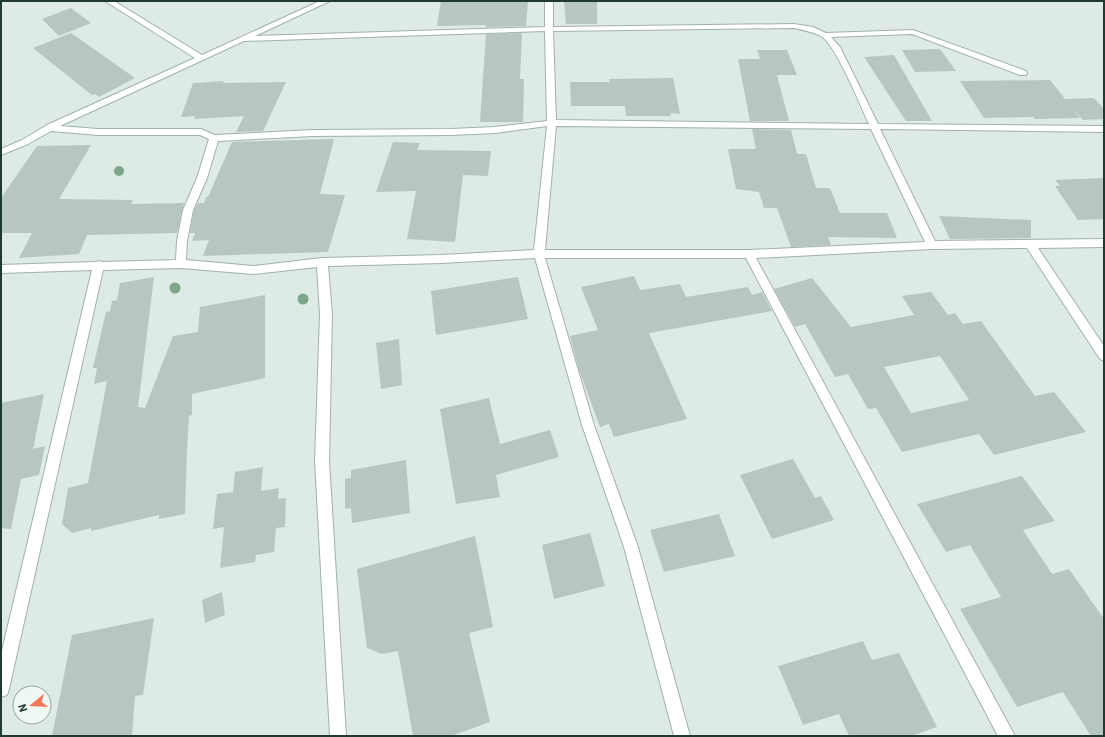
<svg xmlns="http://www.w3.org/2000/svg" width="1105" height="737" viewBox="0 0 1105 737" font-family="Barlow,sans-serif">
<rect width="100%" height="100%" fill="#deeae4"/>
<g fill="#b7c7c0" fill-rule="evenodd">
<polygon points="441,1 528,1 526,26 486,27 486,25 437,26"/>
<polygon points="564,1 597,1 597,24 566,24"/>
<polygon points="71,8 91,23 59,36 42,19"/>
<polygon points="71,33 135,78 99,97 95,94 92,95 33,48"/>
<polygon points="522,33 520,79 524,79 523,122 480,122 486,34"/>
<polygon points="940,49 956,71 915,72 902,50"/>
<polygon points="757,50 787,50 797,75 777,75 789,121 750,121 738,59 760,59"/>
<polygon points="894,55 932,121 906,121 864,57"/>
<polygon points="673,78 680,114 670,113 671,116 626,116 625,106 571,106 570,82 610,82 609,79"/>
<polygon points="1050,80 1065,99 1094,98 1104,109 1104,119 1083,120 1074,110 1080,118 1035,119 1034,117 984,118 960,81"/>
<polygon points="224,81 223,83 286,82 263,131 236,132 244,116 194,119 195,116 181,117 193,83"/>
<polygon points="752,129 791,130 797,154 806,154 816,188 830,188 840,213 887,213 897,238 828,237 831,245 791,247 777,208 764,208 759,192 736,189 728,149 756,149"/>
<polygon points="334,139 320,194 345,195 328,252 203,256 209,240 192,241 195,233 190,233 194,210 198,203 204,203 206,197 208,197 232,142"/>
<polygon points="393,142 420,143 417,150 491,151 488,176 463,175 455,242 407,239 416,191 376,192"/>
<polygon points="91,145 59,199 133,200 131,204 184,203 177,233 87,235 79,254 19,258 32,233 1,233 1,198 37,146"/>
<polygon points="1104,178 1104,219 1078,220 1055,186 1060,186 1055,180"/>
<polygon points="939,216 1031,220 1031,238 950,239"/>
<polygon points="634,276 640,290 680,284 686,297 748,287 752,295 762,292 772,311 649,333 687,419 614,437 609,424 600,427 579,370 570,336 598,330 581,287"/>
<polygon points="154,277 138,407 145,408 173,336 198,332 200,307 265,295 265,378 192,394 192,415 189,416 187,449 185,514 159,519 159,515 91,531 91,528 72,533 62,524 68,488 88,483 107,381 94,384 97,368 93,368 106,312 110,311 112,301 117,300 120,283"/>
<polygon points="518,277 528,319 436,335 431,291"/>
<path d="M812 278 851 327 914 315 902 296 931 292 948 315 955 313 963 324 981 321 1035 396 1054 392 1086 432 994 455 979 434 902 452 876 408 868 409 848 374 835 377 805 324 795 327 774 289ZM940 356 969 400 911 413 884 367Z"/>
<polygon points="399,339 402,385 381,389 376,343"/>
<polygon points="44,394 33,449 45,446 39,475 21,479 11,529 1,528 1,403"/>
<polygon points="489,398 500,444 550,430 559,457 496,475 500,497 456,504 440,409"/>
<polygon points="793,459 815,498 821,496 834,520 772,539 740,475"/>
<polygon points="406,460 410,513 352,523 351,508 345,509 345,479 351,478 351,470"/>
<polygon points="263,467 261,491 279,488 278,499 286,498 285,527 276,528 274,552 256,555 255,562 220,568 224,527 213,529 217,494 233,492 235,472"/>
<polygon points="1022,476 1055,521 1023,530 1052,574 1069,569 1104,619 1104,736 1091,736 1063,692 1017,707 960,609 1001,597 970,545 946,552 917,504"/>
<polygon points="719,514 735,556 664,572 650,530"/>
<polygon points="590,533 605,586 554,599 542,545"/>
<polygon points="475,536 493,627 469,633 490,722 451,736 413,736 398,651 382,654 367,648 357,569"/>
<polygon points="222,592 225,615 205,623 202,600"/>
<polygon points="154,618 143,695 135,696 132,736 52,736 72,635"/>
<polygon points="863,641 872,660 899,653 937,727 911,736 849,736 839,714 803,725 778,666"/>
</g>
<g fill="none" stroke-linecap="round" stroke-linejoin="round">
<g stroke="#a1b1ab" stroke-width="2">
<path id="minor" d="M105 1H114L202 55 320 1H330L255 36 545 27V1H553V27L794 24 813 27 826 33 913 30 1026 71 1027 73 1026 75H1020L912 34 831 37 840 47 878 124 1104 126V132L880 129 935 241 1104 239V247L1038 248 1104 346V361L1100 359 1027 248 932 249 756 258 1015 736H998L746 258H545L594 425 638 547 690 736H674L624 547 582 425 535 258 441 263 328 266 332 314 329 461 346 736H330L315 461 320 314 317 267 253 274 181 268 103 270 9 689 7 695 1 697V655L92 270 1 273V265L95 262 99 261 103 262 176 260 177 241 183 210 197 178 209 139 200 135H98L51 131 28 144 1 155V149L22 140 47 125 195 58ZM794 28C803 30 813 32 821 36 836 45 860 105 869 124L556 120 553 31ZM545 31 547 121 495 127 451 129 313 130 215 135 201 129H98L60 126 244 41ZM547 126 534 250 441 255 322 258 253 266 186 260 187 241 193 210 207 178 218 141 313 136 451 135 495 133ZM556 126 871 129 925 242 749 250H545Z"/>
</g>
<use href="#minor" fill="#fff" fill-rule="evenodd"/>
</g>
<g fill="#7ca78b">
<circle cx="119" cy="171" r="5"/>
<circle cx="175" cy="288" r="5.5"/>
<circle cx="303" cy="299" r="5.5"/>
</g>
<rect width="1105" height="737" fill="none" stroke="#203932" stroke-width="4"/>
<g transform="translate(32 705) rotate(252)"><circle r="19" fill="#eff7f2" stroke="#9caba5"/>
<path d="M0-3L7 15L0 10L-7 15Z" fill="#f17756"/>
<text y="-6" font-size="11" font-weight="bold" text-anchor="middle" fill="#203932">N</text>
</g>
</svg>
